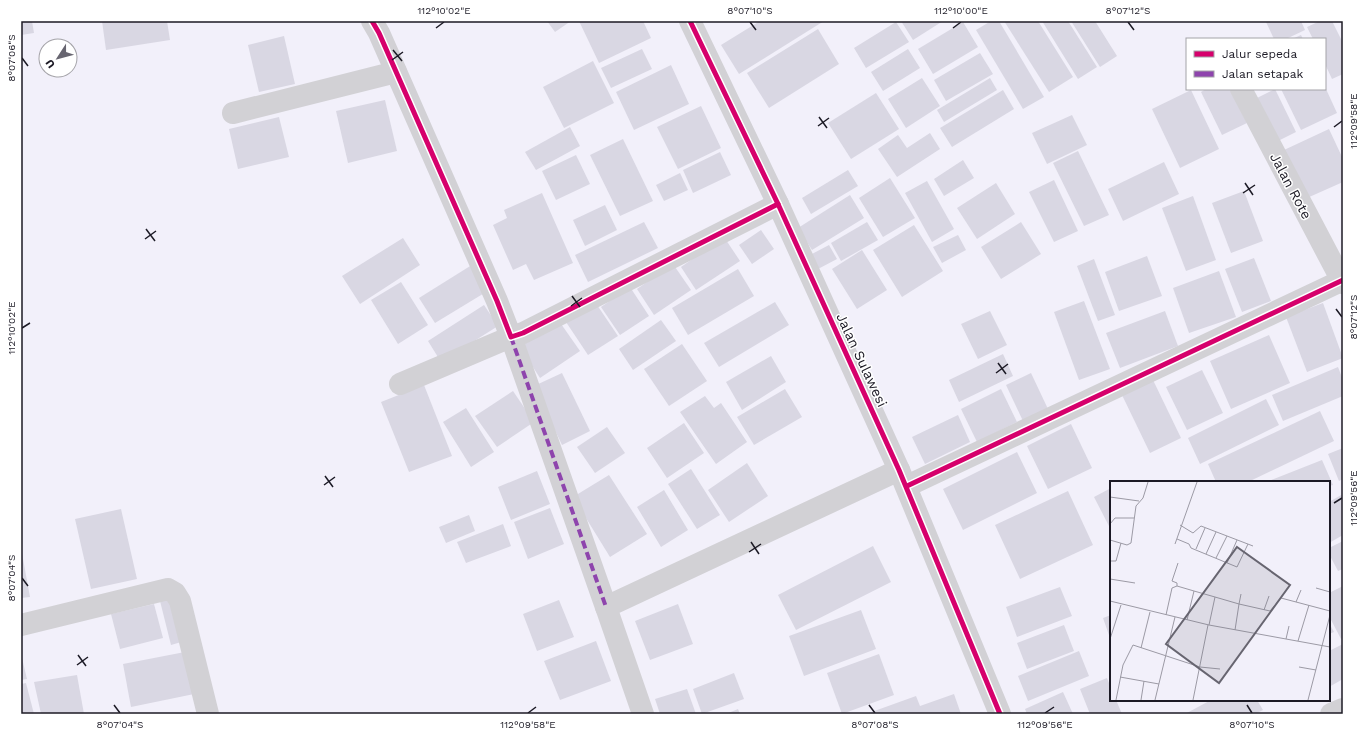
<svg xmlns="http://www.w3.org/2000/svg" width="1364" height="735" viewBox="0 0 1364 735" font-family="'Work Sans',sans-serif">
<rect width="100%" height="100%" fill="#f2f0fa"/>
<g fill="#d9d7e3">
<polygon points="21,21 32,21 34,33 21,35"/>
<polygon points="102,21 167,21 170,40 106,50"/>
<polygon points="547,21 571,21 555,32"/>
<polygon points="579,21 643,21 651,38 599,63"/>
<polygon points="760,21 824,21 739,74 721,45"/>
<polygon points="901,21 943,21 913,40"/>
<polygon points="991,21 999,21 1044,97 1023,109 976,30"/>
<polygon points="1004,21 1038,21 1073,77 1049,92"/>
<polygon points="1042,21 1068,21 1097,67 1078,79"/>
<polygon points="1071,21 1095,21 1117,56 1100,67"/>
<polygon points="1268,21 1301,21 1305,30 1286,39 1274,39 1266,22"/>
<polygon points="1320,21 1332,21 1343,43 1343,74 1332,79 1325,64 1325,39 1313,39 1307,27"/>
<polygon points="896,22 909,42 866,68 854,48"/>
<polygon points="963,22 978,47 933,74 918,49"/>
<polygon points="818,29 839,64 769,108 747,73"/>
<polygon points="1301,35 1303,39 1292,39"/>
<polygon points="284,36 295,84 259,92 248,45"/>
<polygon points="642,49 652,69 611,88 601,68"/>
<polygon points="908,49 920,68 883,91 871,72"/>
<polygon points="980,53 993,74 946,101 934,80"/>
<polygon points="593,61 614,103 564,128 543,87"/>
<polygon points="671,65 689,104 634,130 616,92"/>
<polygon points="922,78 940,106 906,128 888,99"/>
<polygon points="990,78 997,90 944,122 937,110"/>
<polygon points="1206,89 1230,89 1247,123 1222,135 1201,92"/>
<polygon points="1275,89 1296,132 1276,142 1255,99"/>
<polygon points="1281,89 1326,89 1337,113 1301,130"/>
<polygon points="1003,90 1014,109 952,147 940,128"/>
<polygon points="1191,90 1219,149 1180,168 1152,109"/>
<polygon points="876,93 899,129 851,159 828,123"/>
<polygon points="385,100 397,151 348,163 336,111"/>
<polygon points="701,106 721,148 678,169 657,127"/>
<polygon points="1072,115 1087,145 1047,164 1032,133"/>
<polygon points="279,117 289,157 238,169 229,129"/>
<polygon points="570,127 580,146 536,170 525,152"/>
<polygon points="1329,129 1343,159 1343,182 1307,198 1284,150"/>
<polygon points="930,133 940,149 897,177 878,149 898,135 907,148"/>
<polygon points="623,139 653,201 620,216 590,155"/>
<polygon points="1078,151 1109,215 1084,226 1053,163"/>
<polygon points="720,152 731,175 693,193 683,170"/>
<polygon points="576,155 590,184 556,200 542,171"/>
<polygon points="963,160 974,178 944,196 934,179"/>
<polygon points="1164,162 1179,194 1123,221 1108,189"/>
<polygon points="848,170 858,186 811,214 802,198"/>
<polygon points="680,173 688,190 664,201 656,185"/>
<polygon points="890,178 915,218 883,237 859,198"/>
<polygon points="1054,180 1078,231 1054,242 1029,192"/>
<polygon points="927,181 954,229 932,242 905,193"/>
<polygon points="996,183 1015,214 977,239 957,208"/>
<polygon points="1244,191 1263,241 1231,253 1212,203"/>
<polygon points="542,193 573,263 534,280 526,264 513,270 493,225 507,218 504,210"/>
<polygon points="850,195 864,218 812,250 798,228"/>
<polygon points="1193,196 1216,260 1186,271 1162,208"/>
<polygon points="605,205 617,230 585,246 573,220"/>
<polygon points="644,222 658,248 588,282 575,255"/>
<polygon points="867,222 878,240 841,261 831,243"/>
<polygon points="1021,222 1041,254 1001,279 981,247"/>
<polygon points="914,225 943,271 902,297 873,250"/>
<polygon points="761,230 774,249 752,264 739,245"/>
<polygon points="958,235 966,250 942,263 933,247"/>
<polygon points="724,237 740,261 696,290 681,267"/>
<polygon points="403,238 420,265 360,304 342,276"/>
<polygon points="829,245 837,259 818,269 810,255"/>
<polygon points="862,250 887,290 857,309 832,269"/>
<polygon points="1147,256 1162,296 1119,311 1105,272"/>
<polygon points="1254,258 1271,301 1242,312 1225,269"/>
<polygon points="1094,259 1115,315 1098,321 1077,266"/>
<polygon points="475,263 491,289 435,323 419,298"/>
<polygon points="673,264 691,290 654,315 637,289"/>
<polygon points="738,269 754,296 688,335 672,308"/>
<polygon points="1219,271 1236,317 1189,333 1173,288"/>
<polygon points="401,282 428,325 398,344 371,300"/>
<polygon points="630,287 649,316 620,335 601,307"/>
<polygon points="593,299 618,336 588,355 564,319"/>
<polygon points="1084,301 1110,369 1079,380 1054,312"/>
<polygon points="775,302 789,325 719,367 704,343"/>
<polygon points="1323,303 1343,358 1307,372 1286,317"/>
<polygon points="484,305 498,326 441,362 428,341"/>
<polygon points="990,311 1007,345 978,359 961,324"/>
<polygon points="1165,311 1178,346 1120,368 1106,333"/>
<polygon points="661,320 676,341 633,370 619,349"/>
<polygon points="559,321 580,351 540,378 520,347"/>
<polygon points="1269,335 1290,383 1231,409 1210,361"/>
<polygon points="682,344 707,381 669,406 644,369"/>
<polygon points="1003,354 1013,376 959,402 949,380"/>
<polygon points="771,356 786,382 742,410 726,382"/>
<polygon points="1338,367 1343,380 1343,396 1283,421 1272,395"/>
<polygon points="1202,370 1223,413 1187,430 1166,387"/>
<polygon points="562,373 590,431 562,445 534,386"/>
<polygon points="1031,373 1048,409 1023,421 1006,385"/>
<polygon points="1153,380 1181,438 1150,453 1122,395"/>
<polygon points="424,385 452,456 409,472 381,402"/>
<polygon points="785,389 802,417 754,445 737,417"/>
<polygon points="1001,389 1017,422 977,442 961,409"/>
<polygon points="513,391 534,422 497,447 475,416"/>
<polygon points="705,396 714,408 721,403 747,442 716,464 680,412"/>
<polygon points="1266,399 1279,425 1200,464 1188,438"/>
<polygon points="466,408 494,452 471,467 443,422"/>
<polygon points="1320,411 1334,441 1248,482 1216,482 1208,464"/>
<polygon points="958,415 970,442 925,464 912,437"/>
<polygon points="684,423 704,453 667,478 647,448"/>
<polygon points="1071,424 1092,468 1048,489 1027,446"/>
<polygon points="607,427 625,453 595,473 577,447"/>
<polygon points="1343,448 1343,479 1339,481 1328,454"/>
<polygon points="1017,452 1037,493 963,530 943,489"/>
<polygon points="1322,460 1333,485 1329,486 1329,482 1266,482"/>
<polygon points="747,463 768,496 729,522 708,490"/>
<polygon points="691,469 720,515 697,529 668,484"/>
<polygon points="537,471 550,504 511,520 498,487"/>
<polygon points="609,475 647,534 610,557 573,497"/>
<polygon points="1111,488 1111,530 1094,497"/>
<polygon points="664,490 688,530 661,547 637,507"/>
<polygon points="1068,491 1093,545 1020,579 995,525"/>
<polygon points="1343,494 1343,535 1329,543 1329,502"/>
<polygon points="550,508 564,544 528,559 514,522"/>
<polygon points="121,509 137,579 91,589 75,519"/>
<polygon points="469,515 475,531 446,543 439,527"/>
<polygon points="503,524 511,546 466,563 457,542"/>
<polygon points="1343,541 1343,569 1338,571 1329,554 1329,548"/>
<polygon points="873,546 891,582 796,630 778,595"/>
<polygon points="21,548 30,597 21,598"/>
<polygon points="1343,586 1343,638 1341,639 1329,616 1329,593"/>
<polygon points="1060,587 1072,616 1017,637 1006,607"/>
<polygon points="184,595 195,638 171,645 160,601"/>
<polygon points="559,600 574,637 537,651 523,614"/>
<polygon points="154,604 163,638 120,649 111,614"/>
<polygon points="678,604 693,644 650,660 635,621"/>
<polygon points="861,610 876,649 804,676 789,636"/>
<polygon points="1111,615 1111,637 1110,638 1103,618"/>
<polygon points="1329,623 1334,632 1329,634"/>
<polygon points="1064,625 1074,651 1027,669 1017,643"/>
<polygon points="596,641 611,681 560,700 544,661"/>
<polygon points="1343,644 1343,679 1329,687 1329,651"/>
<polygon points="190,651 199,693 131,707 123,664"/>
<polygon points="1079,651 1089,676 1028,701 1018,676"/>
<polygon points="21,654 27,679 21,680"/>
<polygon points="879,654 894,695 842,714 827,673"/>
<polygon points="734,673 744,699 702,714 693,689"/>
<polygon points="77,675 84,714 41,714 34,682"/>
<polygon points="1107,678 1111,688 1111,700 1116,700 1122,714 1090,714 1080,689"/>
<polygon points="26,683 34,714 21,714 21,684"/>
<polygon points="687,689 696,714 660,714 655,699"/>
<polygon points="1063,692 1073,714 1027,714 1025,709"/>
<polygon points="954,694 961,714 866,714 916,696 920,706"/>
<polygon points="1211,700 1257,700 1263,710 1255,714 1185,714"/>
<polygon points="738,709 740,714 726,714"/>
</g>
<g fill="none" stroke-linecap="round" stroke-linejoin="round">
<g stroke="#d2d1d5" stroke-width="22">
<polyline points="372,21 379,33 497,301 511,337 523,333 778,204"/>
<polyline points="690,21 778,204 899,470 1000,714"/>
<polyline points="1241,89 1343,283"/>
<polyline points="233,113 396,72"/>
<polyline points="400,384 511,337 606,607"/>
<polyline points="907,486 1343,280"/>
<polyline points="21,625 168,589 175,593 180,601 208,714"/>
<polyline points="643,714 606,607 899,470"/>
<polyline points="1331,714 1343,709"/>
</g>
<polyline stroke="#8e44ad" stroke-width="4" stroke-dasharray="8 4" stroke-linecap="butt" points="511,337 606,607"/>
<g stroke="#fff" stroke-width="8">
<g id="cycleway">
<polyline points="372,21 379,33 497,301 511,337 523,333 778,204"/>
<polyline points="690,21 778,204 899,470 1000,714"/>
<polyline points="907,486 1343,280"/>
</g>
</g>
<use href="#cycleway" stroke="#d6006c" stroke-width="5"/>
</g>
<path fill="none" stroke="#1c1a25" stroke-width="1.5" d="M750 22 756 30M1128 22 1134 30M436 28 444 22M953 28 961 22M393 50 402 61M22 58 28 66M392 60 403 52M819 117 827 128M818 126 829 118M1334 127 1342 121M1245 183 1253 195M1243 193 1255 185M146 229 155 241M145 239 156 231M572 296 580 307M571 306 582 298M1336 309 1342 317M22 328 30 323M998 363 1006 374M996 373 1008 364M325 476 333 487M324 485 335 477M1334 503 1342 498M751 542 759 554M749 552 761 544M22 578 28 586M78 655 86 666M77 665 88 657M114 705 120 713M869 705 875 713M1247 705 1252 713M528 713 536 707M1045 713 1054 707"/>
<g text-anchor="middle" stroke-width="3" stroke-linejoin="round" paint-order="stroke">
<g font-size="14" fill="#1c1a25" stroke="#fff">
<text transform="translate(1291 186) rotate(62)" y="5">Jalan Rote</text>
<text transform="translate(862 360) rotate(65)" y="5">Jalan Sulawesi</text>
</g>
</g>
<g transform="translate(1110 481)">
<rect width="220" height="220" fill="#f2f0fa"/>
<path fill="none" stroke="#9c9aa5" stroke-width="1" d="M0 16 29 20M0 43 5 37H24M70 44 83 52 91 45 143 65M67 58 79 63 81 67 127 86 138 63M0 59 17 64 21 62 26 25 33 17 38 1M65 63 87 1M86 68 95 47M96 73 106 51M106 77 117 55M0 80H6L11 62M68 82 62 100 67 102V105L84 110 77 139M117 82 127 59M0 98 25 102M206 107 220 111M84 110 105 116 99 144M105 116 129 123 131 113M0 120 99 144 220 166M186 121 191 109M154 129 159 115M56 134 62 107 67 105M125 149 129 123 160 130 171 117 220 130M0 158 11 124M176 158 179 145M188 160 199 124M31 167 40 131M189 186 206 189M10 196 49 203M6 219 13 184 23 164 90 186 110 188M31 219 34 200M45 219 65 136M83 219 98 144M198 219 220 134"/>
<path fill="#676570" fill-opacity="0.15" stroke="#676570" stroke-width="2" d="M127 66 180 104 109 202 56 163Z"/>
<rect width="220" height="220" fill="none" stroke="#1c1a25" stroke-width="2"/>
</g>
<rect width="1364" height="735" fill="none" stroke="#ffffff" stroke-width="44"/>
<rect x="1186" y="38" width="140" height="52" fill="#ffffff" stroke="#a4a3a8"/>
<rect x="1194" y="51" width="20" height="6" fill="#d6006c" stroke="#a4a3a8"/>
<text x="1222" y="58" font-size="12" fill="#1c1a25">Jalur sepeda</text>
<rect x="1194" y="71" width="20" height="6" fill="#8e44ad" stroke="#a4a3a8"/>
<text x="1222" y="78" font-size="12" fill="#1c1a25">Jalan setapak</text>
<g transform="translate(58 58) rotate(234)"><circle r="19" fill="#ffffff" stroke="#a4a3a8"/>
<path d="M0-3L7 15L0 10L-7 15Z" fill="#676570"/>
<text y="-6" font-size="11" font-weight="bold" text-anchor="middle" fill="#1c1a25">U</text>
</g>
<rect x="22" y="22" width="1320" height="691" fill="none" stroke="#1c1a25" stroke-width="1.5"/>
<g font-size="10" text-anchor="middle" fill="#1c1a25">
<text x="444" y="14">112°10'02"E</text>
<text x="750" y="14">8°07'10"S</text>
<text x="961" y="14">112°10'00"E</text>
<text x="1128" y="14">8°07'12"S</text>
<text transform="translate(11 58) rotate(-90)" y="4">8°07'06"S</text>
<text transform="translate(1353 121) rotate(-90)" y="4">112°09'58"E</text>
<text transform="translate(1353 317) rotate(-90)" y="4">8°07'12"S</text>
<text transform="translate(11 328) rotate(-90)" y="4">112°10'02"E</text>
<text transform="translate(1353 498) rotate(-90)" y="4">112°09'56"E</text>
<text transform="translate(11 578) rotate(-90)" y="4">8°07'04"S</text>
<text x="120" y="728">8°07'04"S</text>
<text x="528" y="728">112°09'58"E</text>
<text x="875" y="728">8°07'08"S</text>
<text x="1045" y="728">112°09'56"E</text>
<text x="1252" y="728">8°07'10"S</text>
</g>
</svg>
